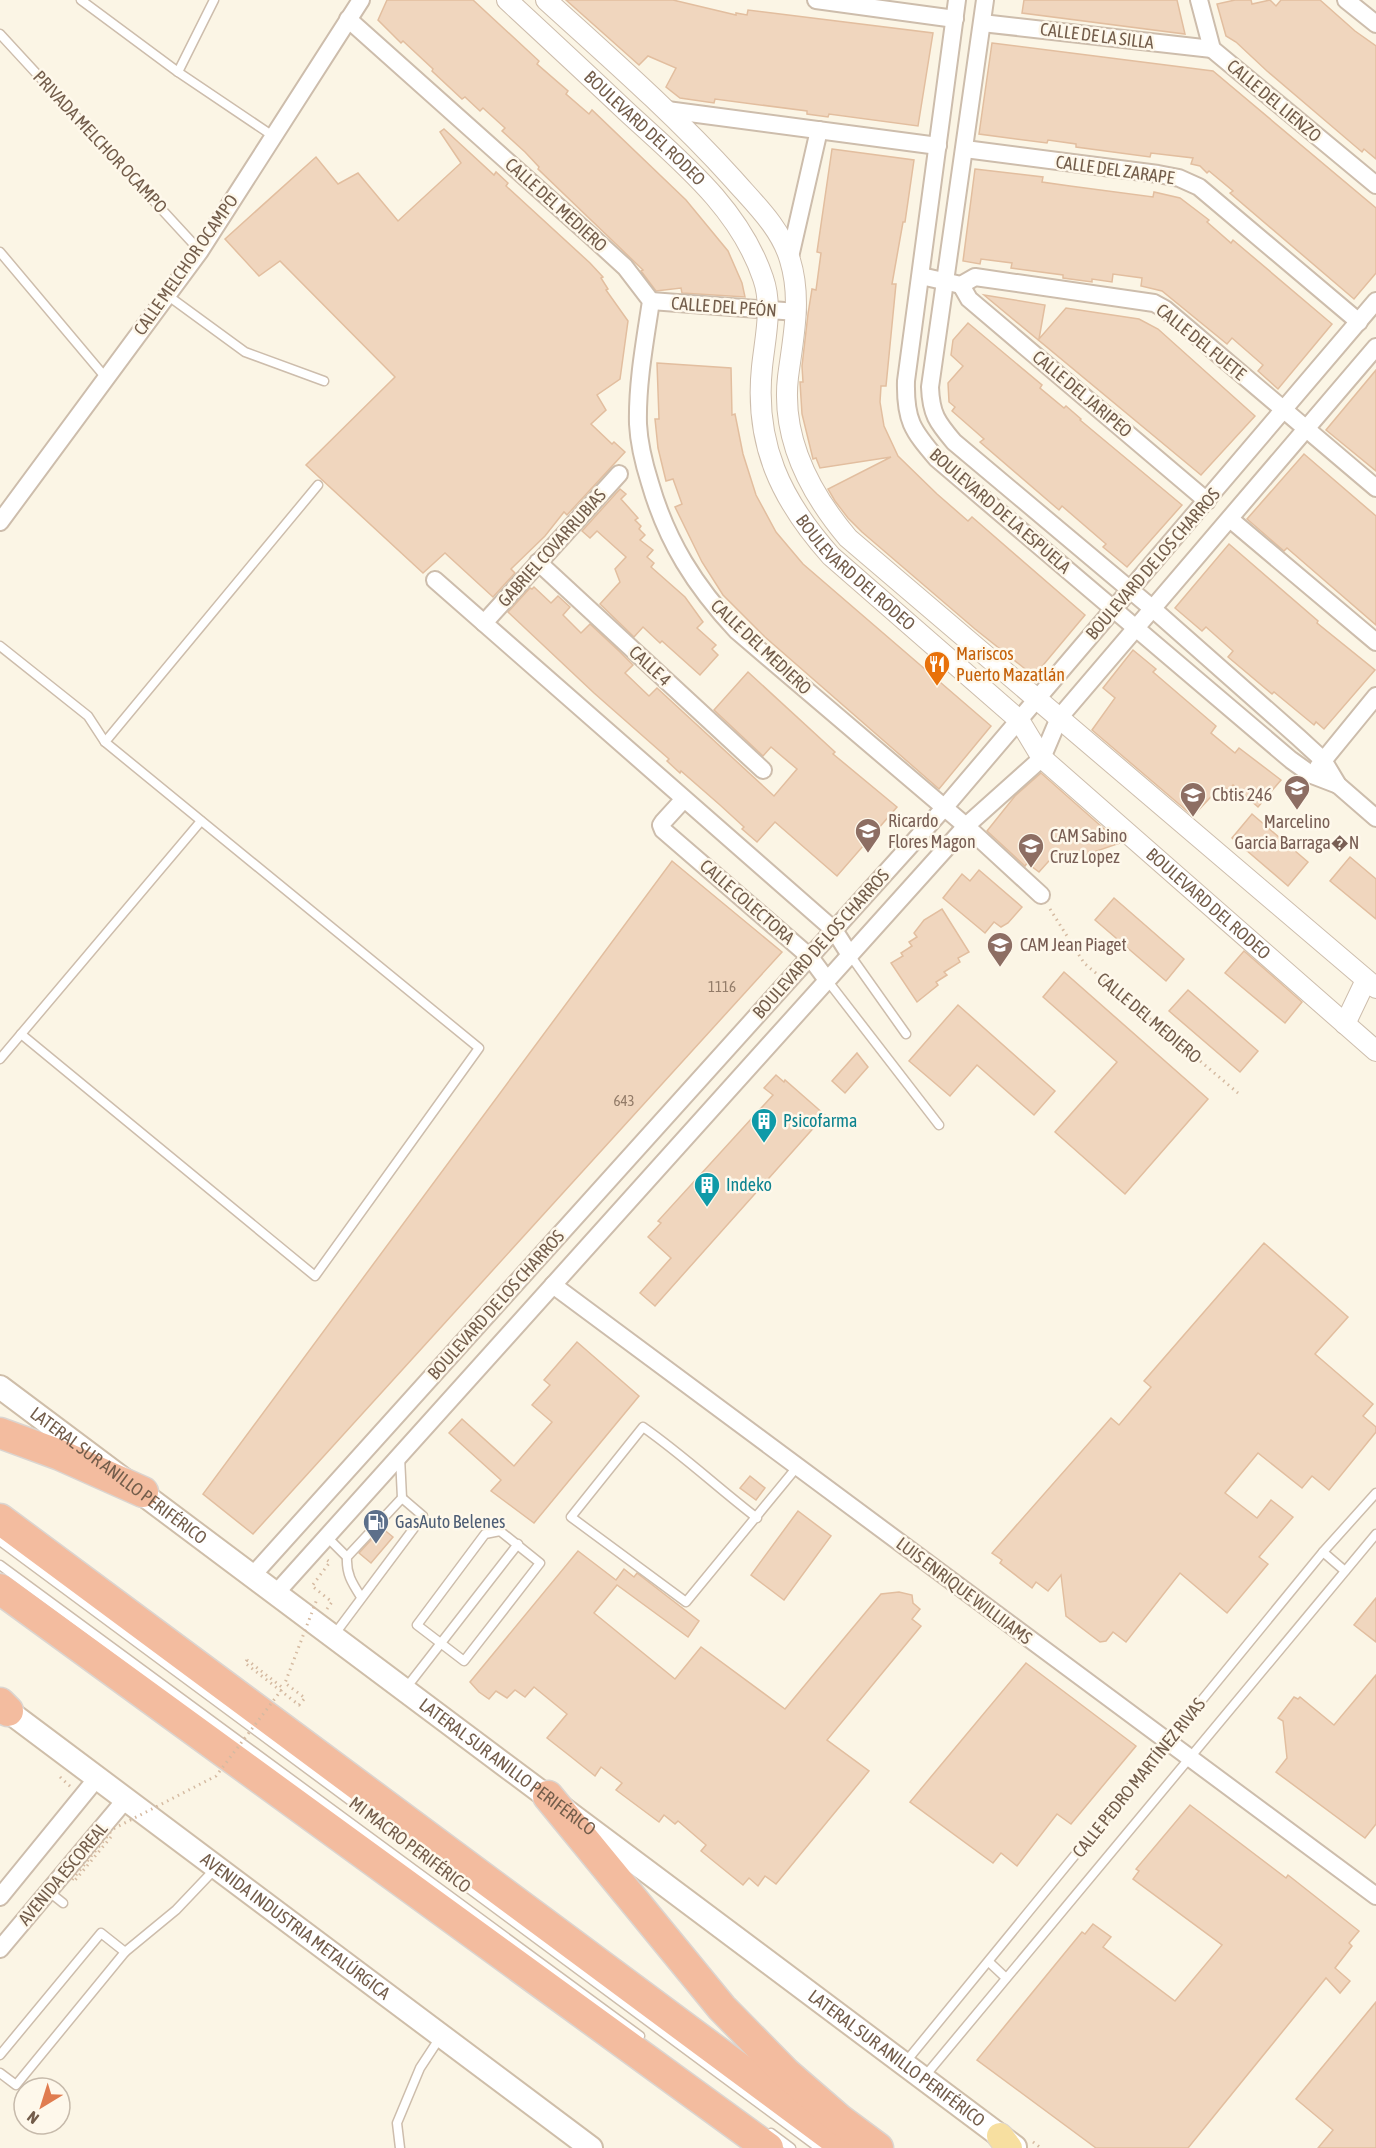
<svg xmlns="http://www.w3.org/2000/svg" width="1376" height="2148" viewBox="0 0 1376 2148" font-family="'Asap Condensed',sans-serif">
<rect width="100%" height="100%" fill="#fbf5e5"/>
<g fill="#f0d6be" stroke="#e2be9f" stroke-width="1.5">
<polygon points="387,0 473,0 539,61 537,64 568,91 566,94 589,114 592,110 686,200 728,251 742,283 745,297 682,293 681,288 656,291 641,271 643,270 538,169 539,167 525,152 502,131 505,128 483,108 480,111 465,97 462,99 432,71 433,69 403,41 401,43 378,20"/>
<polygon points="566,0 673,0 736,15 736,13 747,15 748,10 933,33 918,126 829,114 828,117 807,114 807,111 715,99 714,103 680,98 666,87 676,68 648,56 639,65"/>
<polygon points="1024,0 1177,0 1185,34 1022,13"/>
<polygon points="1235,0 1251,0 1252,4 1270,0 1276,6 1281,0 1320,0 1355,31 1376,46 1376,159 1364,149 1362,152 1267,71 1236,42 1226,36 1217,4"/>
<polygon points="992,43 1213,71 1376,208 1376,273 1354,299 1230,193 1233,191 1209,171 1207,173 1200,166 1191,164 1193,158 1151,153 1150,157 1076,147 1076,144 1048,140 1047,143 979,134"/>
<polygon points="444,129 494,175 496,172 508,183 506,186 590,263 603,277 601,278 608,289 606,290 628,321 620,379 597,395 606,410 591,424 612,444 614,442 625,452 567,515 564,512 545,536 511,569 515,573 493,597 445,553 423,573 306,465 395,377 280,261 259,276 225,239 316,157 338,184 358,173 398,221 461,163 440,132"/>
<polygon points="832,149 914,160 905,222 903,222 892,284 896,284 886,386 881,386 880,402 884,426 898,456 937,494 968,521 972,517 1085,615 1034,676 975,629 862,532 848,518 835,501 828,489 891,457 820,468 816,458 813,459 802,414 800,382 803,382 802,366 808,314 812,289 816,290 821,253 817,252"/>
<polygon points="975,169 1043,177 1042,182 1070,186 1153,197 1154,192 1180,198 1209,220 1207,222 1231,243 1233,240 1332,324 1278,389 1258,371 1263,365 1232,338 1227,344 1162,291 1141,286 1142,278 1113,274 1112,282 1092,279 1092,282 1063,278 1063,275 1011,268 1012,263 981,259 980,264 963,261"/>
<polygon points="984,295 1045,305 1039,339 1066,308 1139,319 1158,329 1255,416 1201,475"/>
<polygon points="968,323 1042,385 1040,388 1064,408 1066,406 1081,419 1080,420 1182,505 1127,567 1103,547 1106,544 1062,506 1059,510 980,442 984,439 952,411 955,407 949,402 948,383 963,366 951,355 953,340"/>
<polygon points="657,363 731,368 732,415 735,414 743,454 756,495 776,532 803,564 991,726 939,789 765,637 723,595 702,562 675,507 682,504 673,479 666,481 658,448 655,419 659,419"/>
<polygon points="1376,370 1376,471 1326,430"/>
<polygon points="1304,454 1376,516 1376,625 1287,548 1284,551 1247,519"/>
<polygon points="620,489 626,494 621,499 638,518 635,520 641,526 639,529 645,535 640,540 653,550 647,557 654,563 651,567 685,597 703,622 697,628 716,645 712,649 718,655 700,675 662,641 660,643 643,627 634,637 600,604 620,582 615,569 626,557 597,531 590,538 582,531"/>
<polygon points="1229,544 1318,621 1317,623 1375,670 1324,729 1316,722 1314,725 1274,692 1272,694 1228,657 1233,651 1206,627 1202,631 1175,608"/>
<polygon points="534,587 551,603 558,596 570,607 563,615 581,633 590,624 620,652 633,665 625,673 649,696 657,688 774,796 797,769 771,747 763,756 714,710 748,672 835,752 833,754 897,807 837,876 775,822 757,842 742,829 744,827 720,805 681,771 680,773 667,761 669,759 594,693 508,612 530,588 532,589"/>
<polygon points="1133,650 1156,669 1153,672 1216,726 1211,733 1235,753 1239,748 1281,780 1258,807 1233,785 1229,791 1222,785 1193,816 1092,730 1115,698 1103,688"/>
<polygon points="1041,773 1120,843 1065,862 1056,853 1039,872 1027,863 1025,866 987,831 1015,796"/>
<polygon points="1252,814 1308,862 1288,886 1232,838"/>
<polygon points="1350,857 1376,879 1376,919 1330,881"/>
<polygon points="672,861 782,952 253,1534 203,1494"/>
<polygon points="979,870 1022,907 1008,923 1001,927 994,922 985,933 943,898 962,874 970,881"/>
<polygon points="1114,898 1184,959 1166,981 1095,920"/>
<polygon points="942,909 969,952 958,958 960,962 944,972 947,975 936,982 938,985 917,1002 891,963 903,956 901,953 912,946 909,942 917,937 914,933 924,920"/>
<polygon points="1244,951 1302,1002 1285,1023 1225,973"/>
<polygon points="1064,972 1208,1099 1125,1194 1055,1132 1117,1062 1043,997"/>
<polygon points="1188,990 1258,1051 1240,1072 1169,1011"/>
<polygon points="958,1005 1055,1091 1034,1115 977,1065 950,1096 909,1061"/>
<polygon points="857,1053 868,1067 845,1093 832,1081"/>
<polygon points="776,1075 784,1082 785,1080 825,1115 655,1306 640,1293 671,1258 648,1237 661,1223 658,1221 773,1095 764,1088"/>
<polygon points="1264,1243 1348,1317 1315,1354 1373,1404 1363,1416 1376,1427 1376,1432 1329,1490 1312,1476 1302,1488 1258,1453 1225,1493 1257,1518 1271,1500 1293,1517 1259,1557 1268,1564 1227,1613 1180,1573 1126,1642 1113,1632 1106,1641 1100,1642 1066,1616 1061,1575 1048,1591 1036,1582 1032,1588 1000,1563 1002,1560 992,1553 1111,1418 1119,1425 1151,1387 1144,1381"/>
<polygon points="577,1342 639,1396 534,1523 491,1491 501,1480 449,1433 462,1419 514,1466 552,1422 532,1405 550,1385 544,1380"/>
<polygon points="750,1476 765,1488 756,1500 740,1488"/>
<polygon points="798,1511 831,1536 784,1600 751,1575"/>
<polygon points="382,1528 393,1537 371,1563 359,1553"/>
<polygon points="578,1551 616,1580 624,1569 634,1577 637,1573 699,1621 688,1637 617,1585 594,1613 675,1679 701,1647 785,1709 881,1594 899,1592 912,1595 913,1603 920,1609 912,1619 921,1626 827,1740 869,1771 776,1884 765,1876 758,1886 749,1878 743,1885 701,1851 706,1845 678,1821 675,1824 664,1815 659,1822 616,1790 622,1783 601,1767 595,1776 570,1756 547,1738 567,1714 534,1687 525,1697 515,1690 507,1698 496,1691 489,1699 479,1692 470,1682"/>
<polygon points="1376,1598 1376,1642 1354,1625"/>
<polygon points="1026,1663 1136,1746 1071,1824 1057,1814 1017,1866 1001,1853 993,1863 910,1802"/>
<polygon points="1376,1675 1376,1824 1365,1838 1276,1772 1287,1758 1283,1721 1278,1718 1294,1697 1298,1699 1300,1697 1334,1725"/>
<polygon points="1190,1805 1286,1878 1288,1875 1359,1931 1349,1943 1352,1946 1335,1968 1350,1981 1340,1993 1326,1978 1188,2148 1096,2148 977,2060 1082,1932 1085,1934 1093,1924 1111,1937 1103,1947 1175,2001 1222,1945 1133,1879 1139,1871 1136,1869"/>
<polygon points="1376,2002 1376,2148 1318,2148 1333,2130 1296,2099"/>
</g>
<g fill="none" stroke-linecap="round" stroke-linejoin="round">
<g stroke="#cdbdac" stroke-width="11">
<g id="service">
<polyline points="81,0 178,72"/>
<polyline points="214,0 178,72 273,136"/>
<polyline points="0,34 200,251"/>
<polyline points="0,252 106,378"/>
<polyline points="167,295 245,352 324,381"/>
<polyline points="0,646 88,716 105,742 479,1048 315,1276 21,1034"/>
<polyline points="105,742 318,485"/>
<polyline points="850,955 906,1034"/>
<polyline points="827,980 939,1125"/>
<polyline points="0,1059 201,821"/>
<polyline points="400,1457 402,1498"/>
<path d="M757 1518C718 1488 683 1455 643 1427L571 1517 686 1602 797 1467"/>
<polygon points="500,1531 540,1563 464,1661 417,1625 485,1534"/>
<polyline points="327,1537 347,1557"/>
<polyline points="0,1541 819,2148"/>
<polyline points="1323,1552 1345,1571"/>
<polyline points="0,1565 640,2036"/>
<path d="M334 1635 423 1516 402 1498 347 1557C346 1574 352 1583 361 1597"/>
<polyline points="406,1688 518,1544"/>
<polyline points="48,1891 63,1903"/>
<polyline points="989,1962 1006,1978"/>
<polyline points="0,2055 101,1933 125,1952"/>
<polyline points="904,2064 1323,1552 1376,1493"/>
<polyline points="0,2073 16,2085 125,1952 176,1910 215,1869"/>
<polyline points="925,2076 1376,1534"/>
<polyline points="771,2133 791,2148"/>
<polyline points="400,2148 397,2123 420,2068 441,2036"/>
</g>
</g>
<g stroke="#cdbdac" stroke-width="20">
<g id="minor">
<polyline points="816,0 955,19"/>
<path d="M957 0 906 381C905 420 912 430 937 459L1291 760 1312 775 1338 785"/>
<path d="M985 0 930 387C931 414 937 422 954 442L1153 609 1298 737 1323 760 1338 785 1376 818"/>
<polyline points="1199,0 1212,49 1376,185"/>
<polyline points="1346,0 1376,24"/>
<path d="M348 19 591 236 625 267 651 301C645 341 637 383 638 424 639 444 644 464 650 483 667 542 695 586 737 631L966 826 1041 895"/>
<polyline points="982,23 1212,49"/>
<polyline points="667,110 938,146"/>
<polyline points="965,149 1158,174 1179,178 1199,187 1359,322"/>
<polyline points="790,257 819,130"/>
<polyline points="921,276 961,285 975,277 1154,303 1165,309 1376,488"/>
<polyline points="961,285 969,299 1207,501"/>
<polyline points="651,301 797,312"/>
<polyline points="1230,519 1376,642"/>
<polyline points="0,522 200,251 361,0"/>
<polyline points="538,562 763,770"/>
<polyline points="435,580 834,930 850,955"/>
<polyline points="484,623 619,474"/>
<polyline points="1318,767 1376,696"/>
<polyline points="684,799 663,822 661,825 663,830 810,957 827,980"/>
<polyline points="553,1285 1376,1896"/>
<polyline points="253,1575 944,808 1376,301"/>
<polyline points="277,1592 966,826 1042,758 1059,718 1376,347"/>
<polyline points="0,1897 97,1778"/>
<polyline points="0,1949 126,1799"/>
</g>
</g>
<g stroke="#cdbdac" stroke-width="22">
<g id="tertiary">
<path id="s1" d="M507 0C547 37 587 74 626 111 679 160 739 207 763 278 773 306 765 338 762 367 754 444 781 500 831 556L1019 720 1042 758 1376 1051"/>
<path d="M546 0C610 58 675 115 733 179 754 203 781 228 790 260 802 299 793 338 788 377 781 438 810 493 848 538L1376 988"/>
<polyline points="1345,1024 1366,980"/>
</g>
</g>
<g stroke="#cfbea9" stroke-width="26">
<g id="secondary">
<path id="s2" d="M0 1387 1015 2147"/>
<path id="s3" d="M0 1705 591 2148"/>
</g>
</g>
<g stroke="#dbd5d0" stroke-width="28">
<polyline id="primary" points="1000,2136 1009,2148"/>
</g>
<g stroke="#dbd5d0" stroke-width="33">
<g id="motorway">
<polyline points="0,1433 60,1455 143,1492"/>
<polyline points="0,1519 847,2148"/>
<polyline points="0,1589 768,2148"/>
<polyline points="0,1703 8,1711"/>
<polyline points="548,1796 722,2008 786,2073 839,2119 878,2148"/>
</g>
</g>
<g stroke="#d5baa1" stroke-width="3" stroke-dasharray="1.5 4.5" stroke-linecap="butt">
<polyline points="1050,909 1084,963 1238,1093"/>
<polyline points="327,1609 332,1602 312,1586 330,1562 327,1560"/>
<polyline points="60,1777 71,1787"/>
<polyline points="1033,2142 1041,2148"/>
</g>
<use href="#service" stroke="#fff" stroke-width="8"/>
<use href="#minor" stroke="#fff" stroke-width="16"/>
<use href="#tertiary" stroke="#fff" stroke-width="20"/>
<use href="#secondary" stroke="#fff" stroke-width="22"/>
<use href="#primary" stroke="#f7dfa0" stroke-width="26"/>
<use href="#motorway" stroke="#f3bc9f" stroke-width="30"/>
<g stroke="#d5baa1" stroke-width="3" stroke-dasharray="1.5 4.5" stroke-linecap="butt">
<polyline points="247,1660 245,1663 299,1705 305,1698 285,1683 317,1599"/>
<polyline points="111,1837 77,1878 74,1881 72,1880 113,1829 216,1776 283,1688 247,1660"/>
</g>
</g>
<defs>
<g id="restaurant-pin" transform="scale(1.35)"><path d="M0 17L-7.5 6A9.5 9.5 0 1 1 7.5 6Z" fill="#e8710a" stroke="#fef8eb"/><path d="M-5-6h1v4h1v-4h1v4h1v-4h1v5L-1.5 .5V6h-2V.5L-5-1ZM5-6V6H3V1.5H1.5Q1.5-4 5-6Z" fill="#fff"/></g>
<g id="school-pin" transform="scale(1.35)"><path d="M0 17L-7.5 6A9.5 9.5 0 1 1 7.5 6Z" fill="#8d6e63" stroke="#fef8eb"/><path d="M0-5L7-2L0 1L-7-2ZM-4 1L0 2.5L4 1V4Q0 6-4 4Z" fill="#fff"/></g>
<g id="university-pin" transform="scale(1.35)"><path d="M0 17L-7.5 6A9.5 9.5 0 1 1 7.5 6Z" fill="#8d6e63" stroke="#fef8eb"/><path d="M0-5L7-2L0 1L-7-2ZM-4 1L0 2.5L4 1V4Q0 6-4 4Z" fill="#fff"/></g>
<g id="building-pin" transform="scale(1.35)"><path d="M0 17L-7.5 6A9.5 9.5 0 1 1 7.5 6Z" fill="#0f9aa8" stroke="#fef8eb"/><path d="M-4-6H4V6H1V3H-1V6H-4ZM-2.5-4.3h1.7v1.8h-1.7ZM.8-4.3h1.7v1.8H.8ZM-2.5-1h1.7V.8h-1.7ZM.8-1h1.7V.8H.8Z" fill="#fff"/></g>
<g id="fuel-pin" transform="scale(1.35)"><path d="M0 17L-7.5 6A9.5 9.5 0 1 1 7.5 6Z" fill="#5c6f8a" stroke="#fef8eb"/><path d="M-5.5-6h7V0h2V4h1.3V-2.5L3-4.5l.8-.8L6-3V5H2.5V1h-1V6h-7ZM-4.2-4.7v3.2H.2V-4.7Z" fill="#fff"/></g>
</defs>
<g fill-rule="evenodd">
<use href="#restaurant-pin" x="937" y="664"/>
<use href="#school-pin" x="1297" y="788"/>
<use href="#university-pin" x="1193" y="795"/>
<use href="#school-pin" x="868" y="831"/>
<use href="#school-pin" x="1031" y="846"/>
<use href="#school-pin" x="1000" y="945"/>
<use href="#building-pin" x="764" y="1121"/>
<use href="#building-pin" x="707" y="1185"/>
<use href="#fuel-pin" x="376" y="1522"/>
</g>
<g text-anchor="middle" stroke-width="5" stroke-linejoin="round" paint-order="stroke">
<g font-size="15" fill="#927b68">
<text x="722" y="992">1116</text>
<text x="624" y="1106">643</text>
</g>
<g font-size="18" fill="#735d4b" stroke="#fef8eb">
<text transform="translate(1097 36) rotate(7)" y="6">CALLE DE LA SILLA</text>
<text transform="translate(1274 101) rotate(40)" y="6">CALLE DEL LIENZO</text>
<text dy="6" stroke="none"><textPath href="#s1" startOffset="188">BOULEVARD DEL RODEO</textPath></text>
<text transform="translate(100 142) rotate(47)" y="6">PRIVADA MELCHOR OCAMPO</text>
<text transform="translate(1115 170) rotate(8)" y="6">CALLE DEL ZARAPE</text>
<text transform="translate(556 205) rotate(42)" y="6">CALLE DEL MEDIERO</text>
<text transform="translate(186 265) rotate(-55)" y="6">CALLE MELCHOR OCAMPO</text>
<text transform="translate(724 307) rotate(4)" y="6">CALLE DEL PEÓN</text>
<text transform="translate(1201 342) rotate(39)" y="6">CALLE DEL FUETE</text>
<text transform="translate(1082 394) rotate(40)" y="6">CALLE DEL JARIPEO</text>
<text transform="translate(1000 511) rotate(41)" y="6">BOULEVARD DE LA ESPUELA</text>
<text transform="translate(552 548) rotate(-48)" y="6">GABRIEL COVARRUBIAS</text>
<text transform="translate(1153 564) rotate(-49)" y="6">BOULEVARD DE LOS CHARROS</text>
<text dy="6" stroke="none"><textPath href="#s1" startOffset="708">BOULEVARD DEL RODEO</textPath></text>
<text transform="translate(761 647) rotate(43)" y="6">CALLE DEL MEDIERO</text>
<text transform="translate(650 666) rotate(43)" y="6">CALLE 4</text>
<text transform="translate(747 902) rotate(41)" y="6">CALLE COLECTORA</text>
<text dy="6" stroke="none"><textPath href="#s1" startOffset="1194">BOULEVARD DEL RODEO</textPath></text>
<text transform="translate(821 944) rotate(-48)" y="6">BOULEVARD DE LOS CHARROS</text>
<text transform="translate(1149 1018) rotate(40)" y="6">CALLE DEL MEDIERO</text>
<text transform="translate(496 1305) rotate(-48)" y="6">BOULEVARD DE LOS CHARROS</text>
<text dy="6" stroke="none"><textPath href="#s2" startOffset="148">LATERAL SUR ANILLO PERIFÉRICO</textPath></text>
<text transform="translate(964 1591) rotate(37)" y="6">LUIS ENRIQUE WILLIIAMS</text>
<text dy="6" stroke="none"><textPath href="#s2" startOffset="634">LATERAL SUR ANILLO PERIFÉRICO</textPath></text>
<text transform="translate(1139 1778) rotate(-51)" y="6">CALLE PEDRO MARTÍNEZ RIVAS</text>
<text transform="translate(410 1845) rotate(37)" y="6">MI MACRO PERIFÉRICO</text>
<text transform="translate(63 1874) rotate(-50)" y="6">AVENIDA ESCOREAL</text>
<text dy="6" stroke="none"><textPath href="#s3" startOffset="369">AVENIDA INDUSTRIA METALÚRGICA</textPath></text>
<text dy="6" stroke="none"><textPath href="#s2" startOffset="1120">LATERAL SUR ANILLO PERIFÉRICO</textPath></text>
</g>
<g font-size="18" fill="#c56008" stroke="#fef8eb" text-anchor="start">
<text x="956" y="660">Mariscos<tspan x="956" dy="21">Puerto Mazatlán</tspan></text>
</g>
<g font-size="18" fill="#785e54" stroke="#fef8eb" text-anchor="start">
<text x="1212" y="801">Cbtis 246</text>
<text x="888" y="827">Ricardo<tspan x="888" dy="21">Flores Magon</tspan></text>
<text x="1297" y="828" text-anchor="middle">Marcelino<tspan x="1297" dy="21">Garcia Barraga�N</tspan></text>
<text x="1050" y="842">CAM Sabino<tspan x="1050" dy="21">Cruz Lopez</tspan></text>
<text x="1020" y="951">CAM Jean Piaget</text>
</g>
<g font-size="18" fill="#0d838f" stroke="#fef8eb" text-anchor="start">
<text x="783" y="1127">Psicofarma</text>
<text x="726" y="1191">Indeko</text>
</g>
<g font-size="18" fill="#4e5e75" stroke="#fef8eb" text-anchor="start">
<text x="395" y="1528">GasAuto Belenes</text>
</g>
</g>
<g transform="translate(42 2106) rotate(218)"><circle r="28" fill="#fef8eb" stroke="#c6baab" stroke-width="1.5"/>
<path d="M0-4.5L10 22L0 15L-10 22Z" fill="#e07c4f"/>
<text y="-9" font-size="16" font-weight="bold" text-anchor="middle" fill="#735d4b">N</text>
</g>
</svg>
